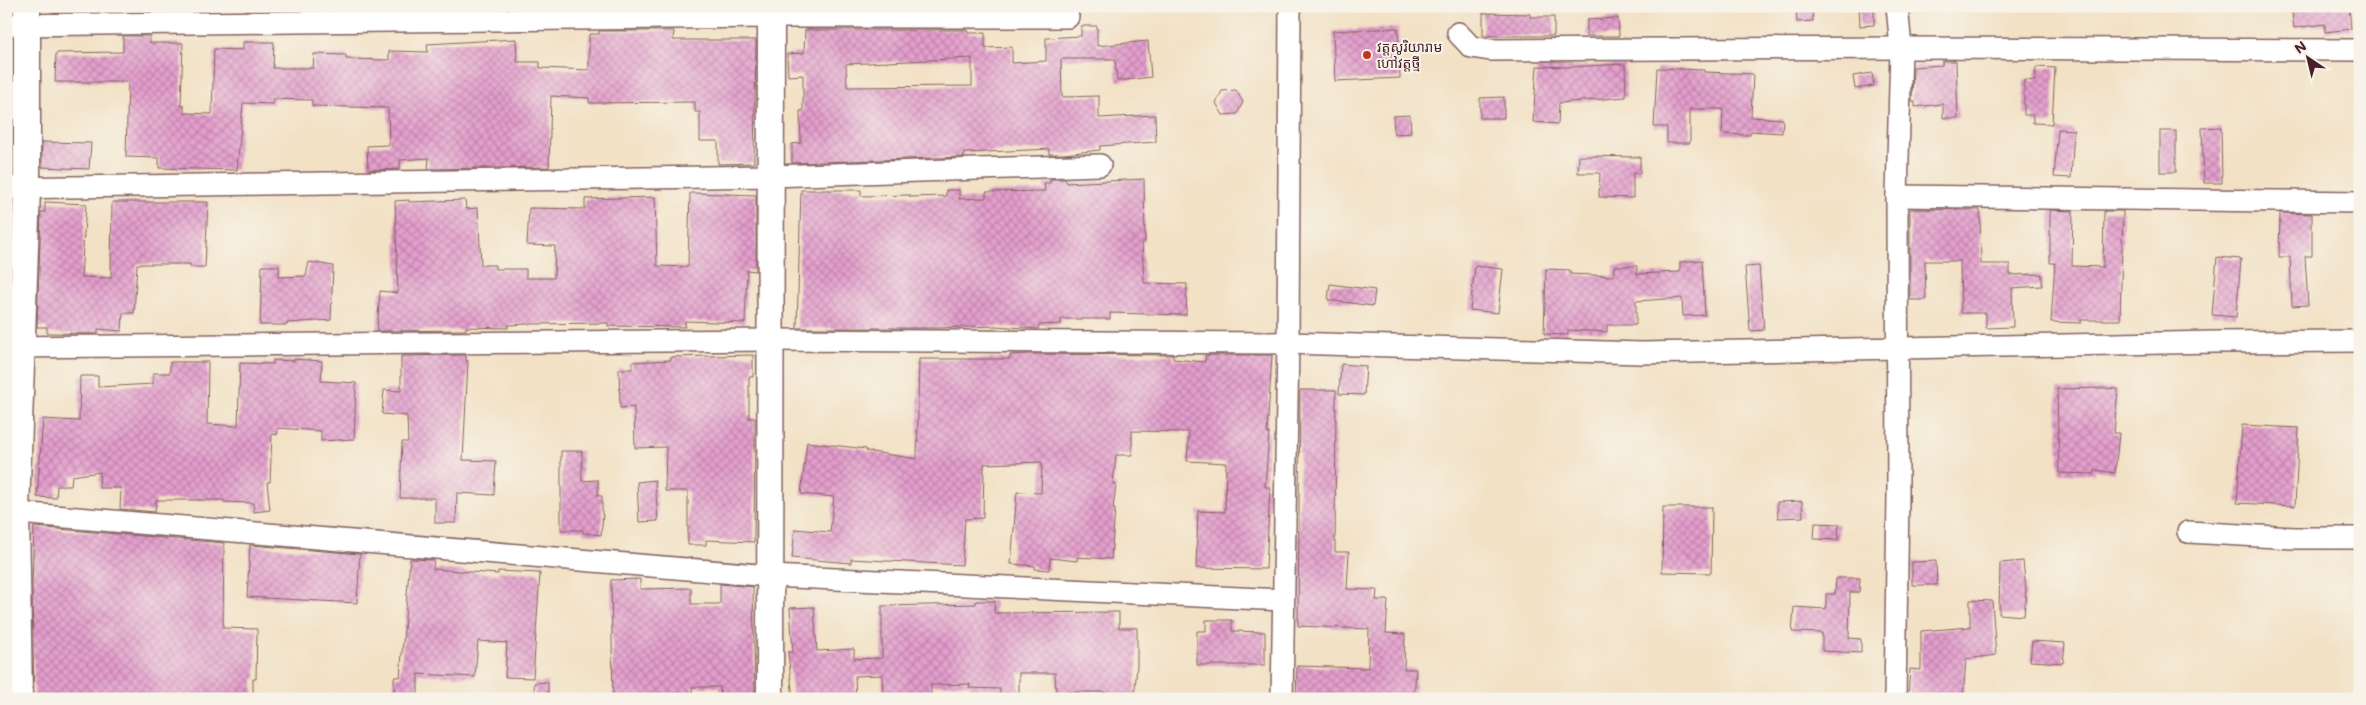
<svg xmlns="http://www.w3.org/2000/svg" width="2366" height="705" viewBox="0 0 2366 705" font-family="Mali,'Noto Sans Khmer',sans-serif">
<defs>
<pattern id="building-cross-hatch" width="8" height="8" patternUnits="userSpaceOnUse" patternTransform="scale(1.25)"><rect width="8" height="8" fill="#e49fcd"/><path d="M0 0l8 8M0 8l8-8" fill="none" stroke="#bb81a7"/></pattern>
</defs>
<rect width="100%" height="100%" fill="#f7f3e8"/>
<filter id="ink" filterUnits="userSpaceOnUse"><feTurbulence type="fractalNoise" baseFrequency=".02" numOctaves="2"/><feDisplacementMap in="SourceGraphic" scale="10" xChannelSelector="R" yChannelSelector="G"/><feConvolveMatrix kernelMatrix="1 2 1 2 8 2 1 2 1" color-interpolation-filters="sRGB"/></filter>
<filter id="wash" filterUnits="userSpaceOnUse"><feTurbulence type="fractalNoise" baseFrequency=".0096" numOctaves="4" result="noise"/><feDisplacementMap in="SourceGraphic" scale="20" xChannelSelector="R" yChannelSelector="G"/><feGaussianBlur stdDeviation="1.12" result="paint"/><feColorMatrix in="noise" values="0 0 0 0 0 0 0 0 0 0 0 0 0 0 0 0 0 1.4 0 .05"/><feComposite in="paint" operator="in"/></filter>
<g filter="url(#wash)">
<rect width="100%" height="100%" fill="#f2e1c5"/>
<g id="blocks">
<g fill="url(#building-cross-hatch)" fill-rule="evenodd">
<polygon points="1796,6 1812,6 1813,21 1797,22"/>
<polygon points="1859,6 1874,6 1874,25 1860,26"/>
<polygon points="2291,6 2349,6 2351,29 2325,32 2325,24 2294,28"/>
<polygon points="1483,13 1530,14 1530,17 1554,17 1554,36 1483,36"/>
<polygon points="1618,18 1619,36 1587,36 1587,20"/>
<path d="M1081 26H1097V46L1148 41 1151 77 1117 81 1115 59H1061L1062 97 1099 96V118L1155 115 1156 142 1100 146V150L1064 154H1049V149L966 153H964V157L792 163V144L801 143 800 111H803V75L788 76 787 54 804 53 805 30H967L968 33H985V48L1012 47V63L1046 61V38L1081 36ZM972 58V86L847 87 846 64Z"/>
<polygon points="1398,28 1400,78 1335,81 1333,31"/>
<polygon points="599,31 674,31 673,40 756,40 754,163 718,164 718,141 700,141 700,112 695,112 695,102 589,103 589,98 551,96 549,167 428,169 429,158 400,160 400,169 368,170 367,146 389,145 388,108 312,106 312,100 273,99 273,104 243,103 237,170 159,168 159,158 126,157 128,82 55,82 56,53 123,52 123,36 150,36 150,43 183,43 181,106 184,106 184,113 212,114 214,49 243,50 243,42 274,42 273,68 313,68 314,54 346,55 346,59 389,60 389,51 428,52 427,44 516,39 517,62 540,62 540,68 589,70 589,34 599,34"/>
<polygon points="1942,61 1956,61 1958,118 1943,118 1943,104 1915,107 1915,101 1912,101 1913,67 1942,65"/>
<polygon points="1625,64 1626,97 1559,103 1558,124 1533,122 1537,66 1567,67"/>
<polygon points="2036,67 2055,68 2052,124 2033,123 2033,115 2024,115 2024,80 2035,81"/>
<polygon points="1657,68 1704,70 1704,72 1753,74 1751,117 1783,119 1782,133 1751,131 1750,135 1722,134 1723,109 1690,109 1690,143 1667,143 1667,127 1654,127"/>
<polygon points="1872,73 1874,86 1855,89 1853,76"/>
<polygon points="1236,90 1243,102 1237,114 1223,115 1216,103 1222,91"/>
<polygon points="1504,97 1504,118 1480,118 1480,98"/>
<polygon points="1410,115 1411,133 1394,134 1393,116"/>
<polygon points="2221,127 2222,183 2204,183 2202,128"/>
<polygon points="2058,129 2074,130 2071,178 2054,177"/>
<rect x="2160" y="131" width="16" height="41"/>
<polygon points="42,142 91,143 89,169 42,167"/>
<polygon points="1579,156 1640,157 1640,173 1633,173 1633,198 1599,197 1600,173 1578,173"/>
<polygon points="1050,179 1065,179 1067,183 1144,179 1145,242 1142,242 1144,283 1187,284 1186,315 1110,313 1110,319 1061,319 1061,324 1039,325 1038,329 995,326 938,328 797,328 801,190 861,190 861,196 910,195 910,197 946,196 946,190 959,190 959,199 986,198 986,192 1045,191 1044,183 1050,183"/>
<polygon points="690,193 756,195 756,271 747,270 745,323 685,321 685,327 608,326 608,323 526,324 508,325 508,328 466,327 466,330 377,331 380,291 398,293 395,201 409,200 409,202 465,200 466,209 478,208 481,265 495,265 495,269 526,269 526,278 554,278 555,246 527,245 529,208 585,209 585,199 655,197 657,266 688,267"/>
<polygon points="45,202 86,204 81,277 111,278 112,202 208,202 205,267 190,267 190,264 137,264 134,313 123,313 122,331 98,329 98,334 47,333 47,327 37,327 41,212 45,212"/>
<polygon points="1910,209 1980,210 1981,264 2010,264 2010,275 2042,274 2042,286 2012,288 2013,327 1986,328 1986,313 1961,313 1960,261 1925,261 1926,300 1910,300"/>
<polygon points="2050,210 2073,211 2072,266 2103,267 2104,211 2123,211 2120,320 2081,320 2081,323 2051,322 2055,263 2050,263"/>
<polygon points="2280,213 2312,214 2312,256 2305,256 2308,305 2292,306 2290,257 2279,257"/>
<polygon points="2217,257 2241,259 2236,317 2212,315"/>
<polygon points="1702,260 1705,315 1683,316 1682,298 1636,301 1636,325 1607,325 1607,332 1568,330 1568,335 1544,334 1546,269 1570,270 1570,274 1614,276 1614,266 1637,266 1637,274 1680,272 1680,262"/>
<polygon points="309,262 333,266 331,320 287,323 287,325 260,325 262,266 279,266 279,277 306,276"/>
<polygon points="1475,266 1503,269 1498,313 1470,310"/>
<polygon points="1759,266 1764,330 1750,331 1745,267"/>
<polygon points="1330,284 1375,290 1373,306 1328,300"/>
<polygon points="1029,354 1173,355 1173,359 1205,362 1206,355 1272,355 1267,433 1269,433 1265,487 1270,487 1266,569 1196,568 1198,511 1225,512 1226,463 1187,461 1189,432 1132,431 1132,455 1116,455 1113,484 1116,485 1113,509 1115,509 1111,559 1077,557 1077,561 1050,558 1049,570 1035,569 1035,566 1011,564 1017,492 1041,493 1042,462 984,464 983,518 965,519 962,565 851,559 851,563 792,558 795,529 830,532 834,497 801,494 807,442 866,449 866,451 917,459 919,359 1010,359 1010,355"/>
<polygon points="466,355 466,361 468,361 463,460 496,461 494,495 457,493 456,523 435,523 435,498 400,498 402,442 408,442 407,416 382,414 384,390 401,391 401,356"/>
<polygon points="753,355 753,377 749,377 749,418 755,418 754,542 706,540 706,545 688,545 688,491 665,491 666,447 635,448 634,407 620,408 619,369 632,369 632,362 671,360 671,357"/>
<polygon points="294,359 322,361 321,381 356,383 354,439 321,441 321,431 278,428 277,435 272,434 270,482 267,482 270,510 254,512 253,503 224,502 224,500 156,500 155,512 120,509 121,488 99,488 100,472 72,476 71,486 57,486 56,498 37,497 43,419 79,421 80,376 98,376 98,387 153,384 153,373 170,373 170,362 208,362 207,424 238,426 240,363 273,364 273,360 294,361"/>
<polygon points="1341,364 1366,366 1364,395 1339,394"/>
<polygon points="2104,388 2118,389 2114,433 2119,433 2115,473 2095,470 2094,474 2059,473 2057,389"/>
<polygon points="1300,390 1336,390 1335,552 1349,552 1347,589 1377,590 1376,600 1388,600 1386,633 1405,634 1404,669 1416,669 1414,699 1296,699 1297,666 1368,668 1369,629 1298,626"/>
<polygon points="2242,425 2299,428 2295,506 2237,503"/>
<polygon points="561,451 582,451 582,481 598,480 598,496 602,496 602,515 603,515 601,535 583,533 583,530 561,530"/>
<polygon points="655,480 658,521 639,522 637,482"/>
<polygon points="1802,501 1803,517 1778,518 1777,502"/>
<polygon points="1663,507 1712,507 1711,573 1662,572"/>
<polygon points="1815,523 1839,524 1838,540 1814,539"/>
<polygon points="34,527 224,543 223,628 257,629 256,679 253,679 253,699 34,699 32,585"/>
<polygon points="250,545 360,554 357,603 247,597"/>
<polygon points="410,559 434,560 433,569 498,574 498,571 540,573 533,678 505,677 507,643 478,641 475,677 418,674 418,699 394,699 394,677 400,677"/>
<polygon points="1936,561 1937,585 1912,585 1912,562"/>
<polygon points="2023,561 2026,590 2024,616 1999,614 2000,563"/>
<polygon points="1836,578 1860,578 1859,592 1850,592 1849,638 1861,639 1861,653 1822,651 1822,633 1792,632 1794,607 1826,609 1826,594 1835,594"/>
<polygon points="640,579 640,589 691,588 691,604 720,604 720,584 753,587 755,699 721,699 720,687 692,687 693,699 613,699 611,580"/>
<polygon points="1970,600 1992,601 1996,655 1966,659 1963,699 1908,697 1910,669 1921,670 1921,631 1970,627"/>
<polygon points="976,601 995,601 994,613 1119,612 1119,628 1137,628 1137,666 1134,699 1105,699 1105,692 1056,692 1055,673 1019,673 1019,694 1000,694 1000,689 969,688 970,684 931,685 931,699 883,699 882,675 855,676 856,699 793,699 788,652 793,652 790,608 814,607 817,651 854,649 854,659 882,658 882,606 976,604"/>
<polygon points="1206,620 1232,620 1232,631 1265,632 1265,665 1197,665 1197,631 1206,631"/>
<polygon points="2032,641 2065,643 2063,663 2030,661"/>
<polygon points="548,682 548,699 535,699 534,683"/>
</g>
</g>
</g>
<g filter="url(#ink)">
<use href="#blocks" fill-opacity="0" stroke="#856361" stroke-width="1"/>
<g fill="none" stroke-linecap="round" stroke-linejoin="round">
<g stroke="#856361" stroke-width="24">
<g id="minor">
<polyline points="6,25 771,17 1068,17"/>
<polyline points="1458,33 1471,47 1490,50 1901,48 2360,50"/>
<polyline points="6,188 771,176 1100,165"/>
<polyline points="1897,196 2360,202"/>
<polyline points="6,347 771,340 1288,343 1642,353 2215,342 2360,341"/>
<polyline points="6,512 771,576 1283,600"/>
<polyline points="2188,532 2295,538 2360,538"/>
<polyline points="1282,699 1288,343 1290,6"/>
<polyline points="1895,699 1898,496 1897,196 1901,48 1897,6"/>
</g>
</g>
<g stroke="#856361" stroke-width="29">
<g id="tertiary">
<polyline points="19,699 16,512 27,188 27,6"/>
<polyline points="770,699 771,6"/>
</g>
</g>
<use href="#minor" stroke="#fff" stroke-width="21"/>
<use href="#tertiary" stroke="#fff" stroke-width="26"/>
</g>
</g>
<circle fill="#c8321e" stroke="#f7f3e8" stroke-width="2" cx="1367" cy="55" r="5"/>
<g text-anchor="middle" stroke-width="4" stroke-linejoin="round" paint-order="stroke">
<g font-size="14" fill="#4a1f2b" stroke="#f7f3e8" text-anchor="start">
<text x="1377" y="52">វត្តសូរិយារាម<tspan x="1377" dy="16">ហៅវត្តថ្មី</tspan></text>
</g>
</g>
<rect width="2366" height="705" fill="none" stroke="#f7f3e8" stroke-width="25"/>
<g transform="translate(2308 58) rotate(325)" stroke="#f7f3e8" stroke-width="4" paint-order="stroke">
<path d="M0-4L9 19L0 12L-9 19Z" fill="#4a1f2b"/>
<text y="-8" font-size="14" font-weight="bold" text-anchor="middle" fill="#4a1f2b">N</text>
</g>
</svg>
